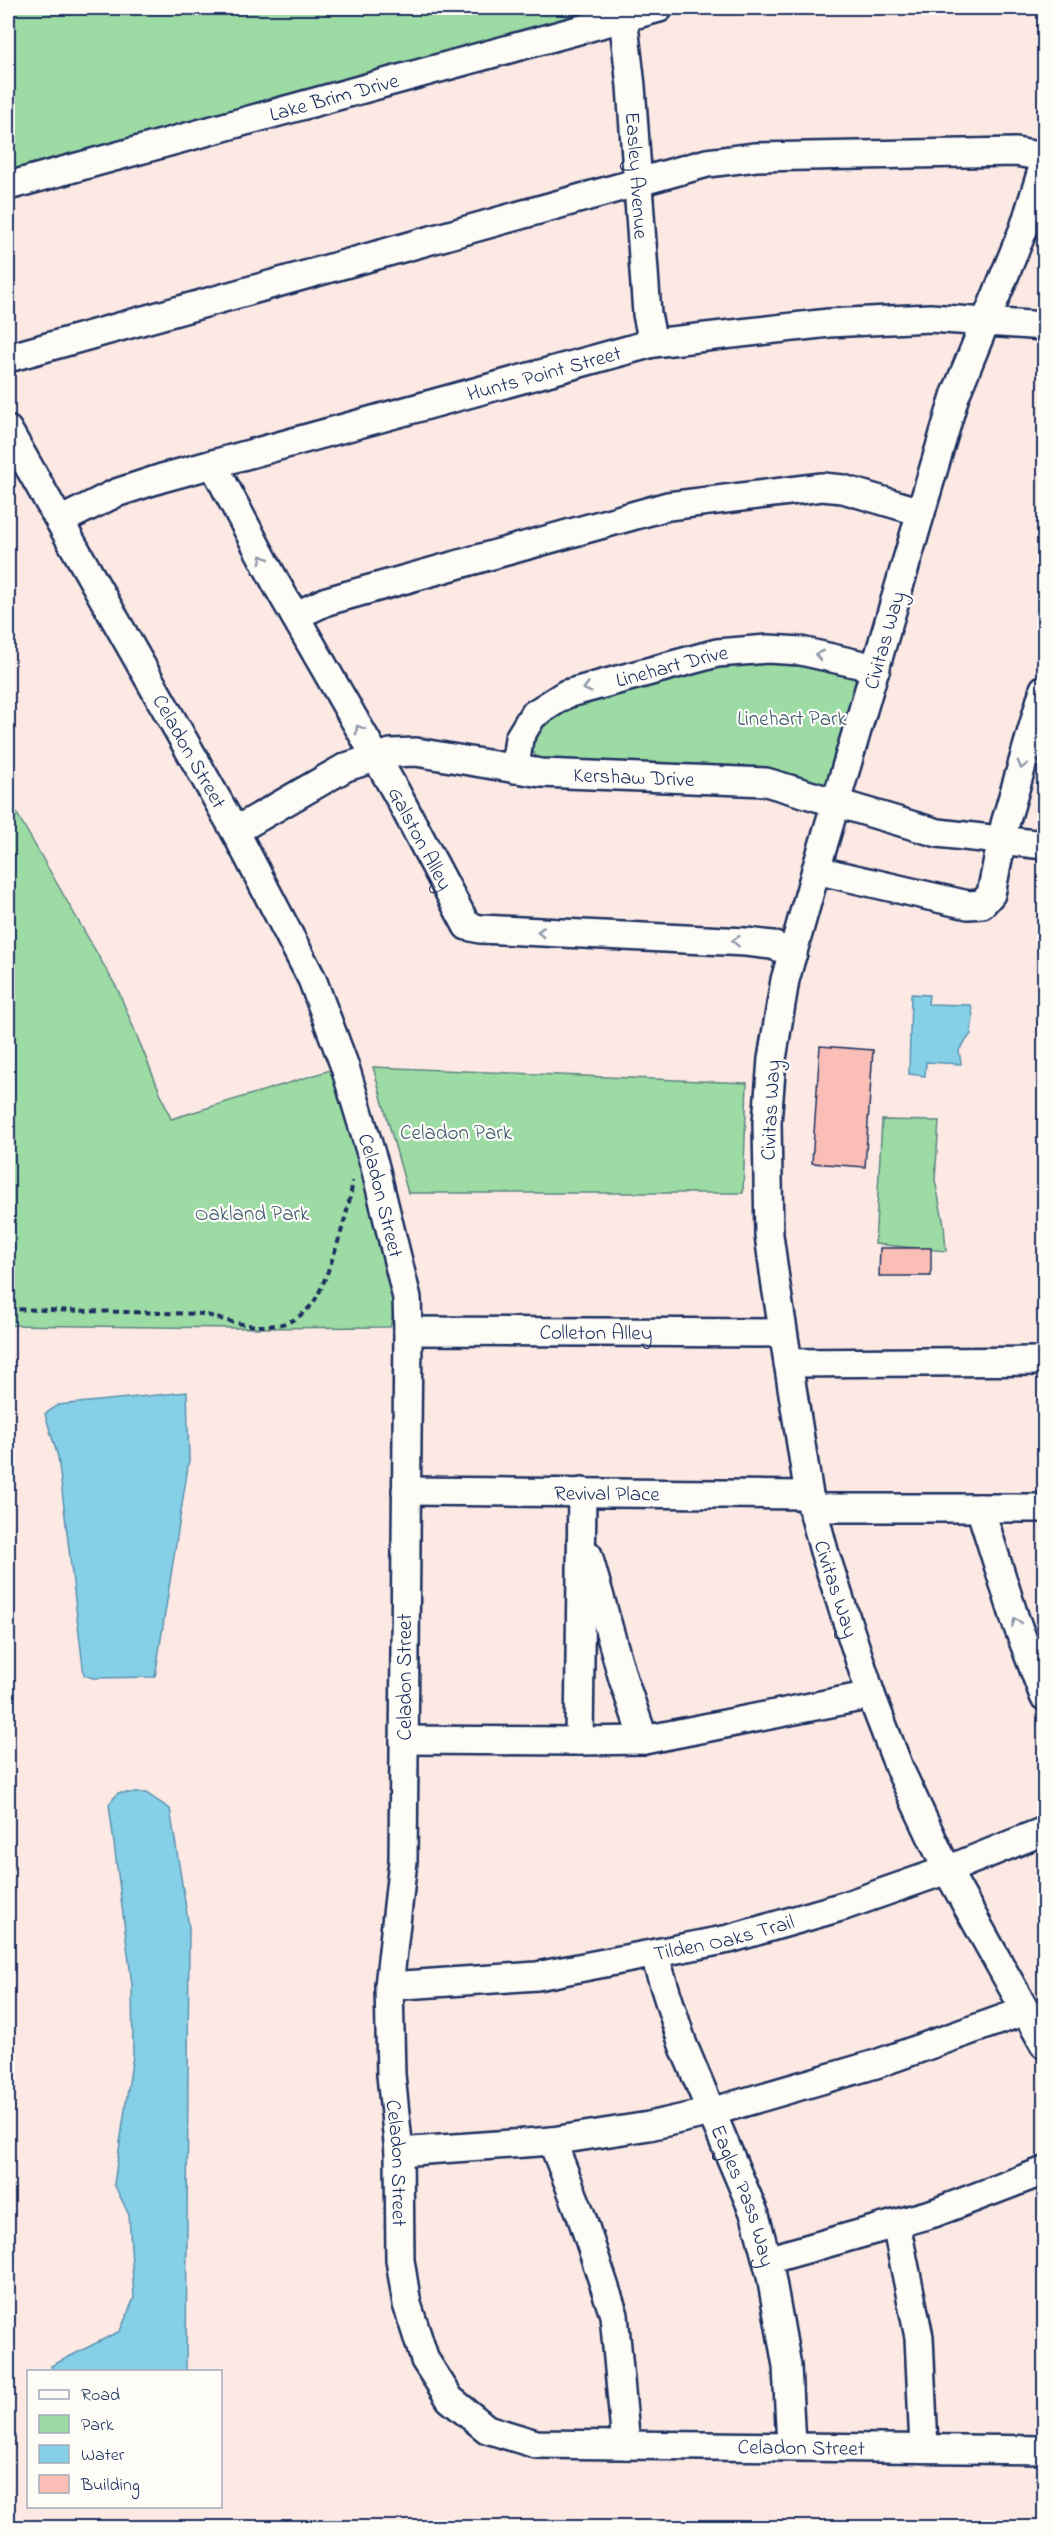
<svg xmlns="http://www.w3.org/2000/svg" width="1052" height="2535" viewBox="0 0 1052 2535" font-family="'Indie Flower',sans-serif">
<rect width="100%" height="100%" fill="#fce9e4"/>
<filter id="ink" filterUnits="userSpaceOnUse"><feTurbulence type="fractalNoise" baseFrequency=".0167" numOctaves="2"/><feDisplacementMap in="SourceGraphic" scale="12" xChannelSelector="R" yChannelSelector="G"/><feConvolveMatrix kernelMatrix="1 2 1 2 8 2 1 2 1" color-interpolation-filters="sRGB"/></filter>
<g filter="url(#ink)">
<g fill="#9ddba4" stroke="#5c8581" stroke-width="1.5">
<polygon points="8,8 604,8 603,12 8,176"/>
<polygon points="757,660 804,662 852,673 857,682 829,784 819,786 793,776 764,769 717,765 550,760 537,758 531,748 533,736 542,725 564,708 718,664"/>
<polygon points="8,798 118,990 171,1119 334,1069 396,1304 390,1327 232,1328 8,1325"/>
<polygon points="373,1067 747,1083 743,1193 408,1193"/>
<polygon points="882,1120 939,1121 935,1180 944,1225 946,1251 875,1244"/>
</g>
<g fill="#85d0e6" stroke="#5b90b0" stroke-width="1.5">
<polygon points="911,994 929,995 928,1004 971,1005 973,1017 971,1034 959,1050 961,1064 926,1062 925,1076 909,1074"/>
<polygon points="187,1392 189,1460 155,1677 93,1678 84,1675 58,1457 45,1414 58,1405"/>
<polygon points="118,1793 146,1793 170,1809 189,1927 186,2371 52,2371 51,2366 120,2331 134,2298 129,2215 114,2184 133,2055 132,1985 109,1804"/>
</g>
<g fill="#fabeb7" stroke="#1b2f5e" stroke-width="1.5">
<polygon points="820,1046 873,1050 865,1167 812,1163"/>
<polygon points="880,1248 931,1248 931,1276 879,1276"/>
</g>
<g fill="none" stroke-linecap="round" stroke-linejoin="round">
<g stroke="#1b2f5e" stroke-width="32">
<g id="minor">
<path id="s1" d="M622 8 631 86 647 314 653 343"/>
<path id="s2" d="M1044 164 1024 228 955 396 816 870 785 980 772 1059 767 1123 769 1235 776 1286 809 1495 824 1551 871 1695 900 1770 947 1870 1044 2044"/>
<path id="s3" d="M8 186 659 8"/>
<polyline points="8,358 707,163 756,157 1016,152 1044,157"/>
<path id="s4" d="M8 430 235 831 312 979 345 1067 375 1167 407 1298 408 1331 403 1861 389 1986 391 2075 399 2152 400 2260 407 2304 425 2360 450 2399 487 2429 536 2444 1044 2450"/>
<path id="s5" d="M213 464 277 585 396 792 467 926 480 929 746 942 772 945 793 953"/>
<path id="s6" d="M60 521 116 493 162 478 653 343 829 323 930 318 1044 326"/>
<polyline points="295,616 327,601 668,506 822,487 843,489 921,512"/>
<path id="s7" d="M515 769 519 738 533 715 566 694 717 653 768 649 801 651 876 668"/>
<path id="s8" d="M235 831 346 767 391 753 416 752 541 773 766 782 938 833 1044 845"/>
<polyline points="816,870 968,905 982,904 991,894 1005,824 1044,689"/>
<path id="s9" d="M408 1331 783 1333"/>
<polyline points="788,1363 1044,1361"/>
<path id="s10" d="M406 1491 809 1495"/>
<polyline points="582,1492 579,1741 644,1740 871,1695"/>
<polyline points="812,1508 1044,1508"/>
<polyline points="980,1508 1015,1619 1044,1696"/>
<polyline points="588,1555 623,1679 644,1740"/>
<polyline points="404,1740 579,1741"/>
<path id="s11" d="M654 1954 683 2045 755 2215 771 2276 787 2366 791 2446"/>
<path id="s12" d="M389 1986 537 1976 729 1939 844 1906 947 1870 1044 1831"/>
<polyline points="552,2141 581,2215 614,2315 626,2445"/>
<polyline points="399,2152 552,2141 649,2126 711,2112 876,2064 1025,2011"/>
<polyline points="896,2224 919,2337 924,2448"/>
<polyline points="767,2260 934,2213 1044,2171"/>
</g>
</g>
<path stroke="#1b2f5e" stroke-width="4" stroke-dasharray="6 4.5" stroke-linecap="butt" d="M8 1309 205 1314C230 1323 266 1332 291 1321 298 1318 309 1309 313 1303 325 1288 353 1201 352 1181"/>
<use href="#minor" stroke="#fdfcf7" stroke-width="27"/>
</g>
<defs><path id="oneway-chevron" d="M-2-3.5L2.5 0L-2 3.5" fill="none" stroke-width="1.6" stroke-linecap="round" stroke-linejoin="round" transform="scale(1.5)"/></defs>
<g stroke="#8c96aa">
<use href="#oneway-chevron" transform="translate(263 559) rotate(-118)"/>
<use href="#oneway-chevron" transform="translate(819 655) rotate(-167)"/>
<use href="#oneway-chevron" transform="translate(587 688) rotate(165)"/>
<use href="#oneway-chevron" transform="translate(359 729) rotate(-120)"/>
<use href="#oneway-chevron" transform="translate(1022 765) rotate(106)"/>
<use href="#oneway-chevron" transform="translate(541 932) rotate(-177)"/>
<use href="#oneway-chevron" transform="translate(736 941) rotate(-177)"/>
<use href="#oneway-chevron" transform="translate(1016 1622) rotate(-110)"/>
</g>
</g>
<g text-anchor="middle" stroke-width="4.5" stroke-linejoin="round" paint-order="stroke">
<g font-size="21" fill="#1b2f5e" stroke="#fdfcf7">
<text dy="7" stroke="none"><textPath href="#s3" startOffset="338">Lake Brim Drive</textPath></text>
<text dy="7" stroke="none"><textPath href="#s1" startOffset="168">Easley Avenue</textPath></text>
<text dy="7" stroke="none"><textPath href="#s6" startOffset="507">Hunts Point Street</textPath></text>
<text transform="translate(884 640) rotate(-74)" y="7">Civitas Way</text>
<text dy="7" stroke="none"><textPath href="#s7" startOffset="207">Linehart Drive</textPath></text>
<text dy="7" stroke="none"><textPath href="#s4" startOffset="369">Celadon Street</textPath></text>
<text dy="7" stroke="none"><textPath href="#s8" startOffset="420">Kershaw Drive</textPath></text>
<text dy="7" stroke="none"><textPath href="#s5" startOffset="428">Galston Alley</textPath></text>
<text transform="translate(770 1110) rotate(-87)" y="7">Civitas Way</text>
<text dy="7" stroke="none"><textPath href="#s4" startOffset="855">Celadon Street</textPath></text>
<text dy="7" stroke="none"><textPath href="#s9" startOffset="188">Colleton Alley</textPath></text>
<text dy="7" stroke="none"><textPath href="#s10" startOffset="201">Revival Place</textPath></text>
<text dy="7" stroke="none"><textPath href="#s2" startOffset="1474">Civitas Way</textPath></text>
<text transform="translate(404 1677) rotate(-90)" y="7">Celadon Street</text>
<text dy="7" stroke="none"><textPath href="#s12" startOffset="339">Tilden Oaks Trail</textPath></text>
<text dy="7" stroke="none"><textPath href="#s4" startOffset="1827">Celadon Street</textPath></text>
<text dy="7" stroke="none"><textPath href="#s11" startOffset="258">Eagles Pass Way</textPath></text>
<text dy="7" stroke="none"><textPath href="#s4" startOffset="2438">Celadon Street</textPath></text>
</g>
<g font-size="21" fill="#3c5a70" stroke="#fdfcf7">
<text x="792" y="725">Linehart Park</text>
<text x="456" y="1139">Celadon Park</text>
<text x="252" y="1220">Oakland Park</text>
</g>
</g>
<rect width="1052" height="2535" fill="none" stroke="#fdfcf7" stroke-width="30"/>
<rect x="15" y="15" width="1022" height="2505" fill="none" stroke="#1b2f5e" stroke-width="2" filter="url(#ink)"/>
<rect x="27" y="2370" width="195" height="138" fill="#fdfcf7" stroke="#a3aaba" stroke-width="1.5"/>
<rect x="39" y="2390" width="30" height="9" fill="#fdfcf7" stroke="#a3aaba" stroke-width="1.5"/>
<text x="81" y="2400" font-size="18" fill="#1b2f5e">Road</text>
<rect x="39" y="2415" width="30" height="18" fill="#9ddba4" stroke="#a3aaba" stroke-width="1.5"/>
<text x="81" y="2430" font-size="18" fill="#1b2f5e">Park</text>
<rect x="39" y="2445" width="30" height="18" fill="#85d0e6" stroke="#a3aaba" stroke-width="1.5"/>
<text x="81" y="2460" font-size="18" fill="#1b2f5e">Water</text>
<rect x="39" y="2475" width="30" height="18" fill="#fabeb7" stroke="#a3aaba" stroke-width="1.5"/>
<text x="81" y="2490" font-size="18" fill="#1b2f5e">Building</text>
</svg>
